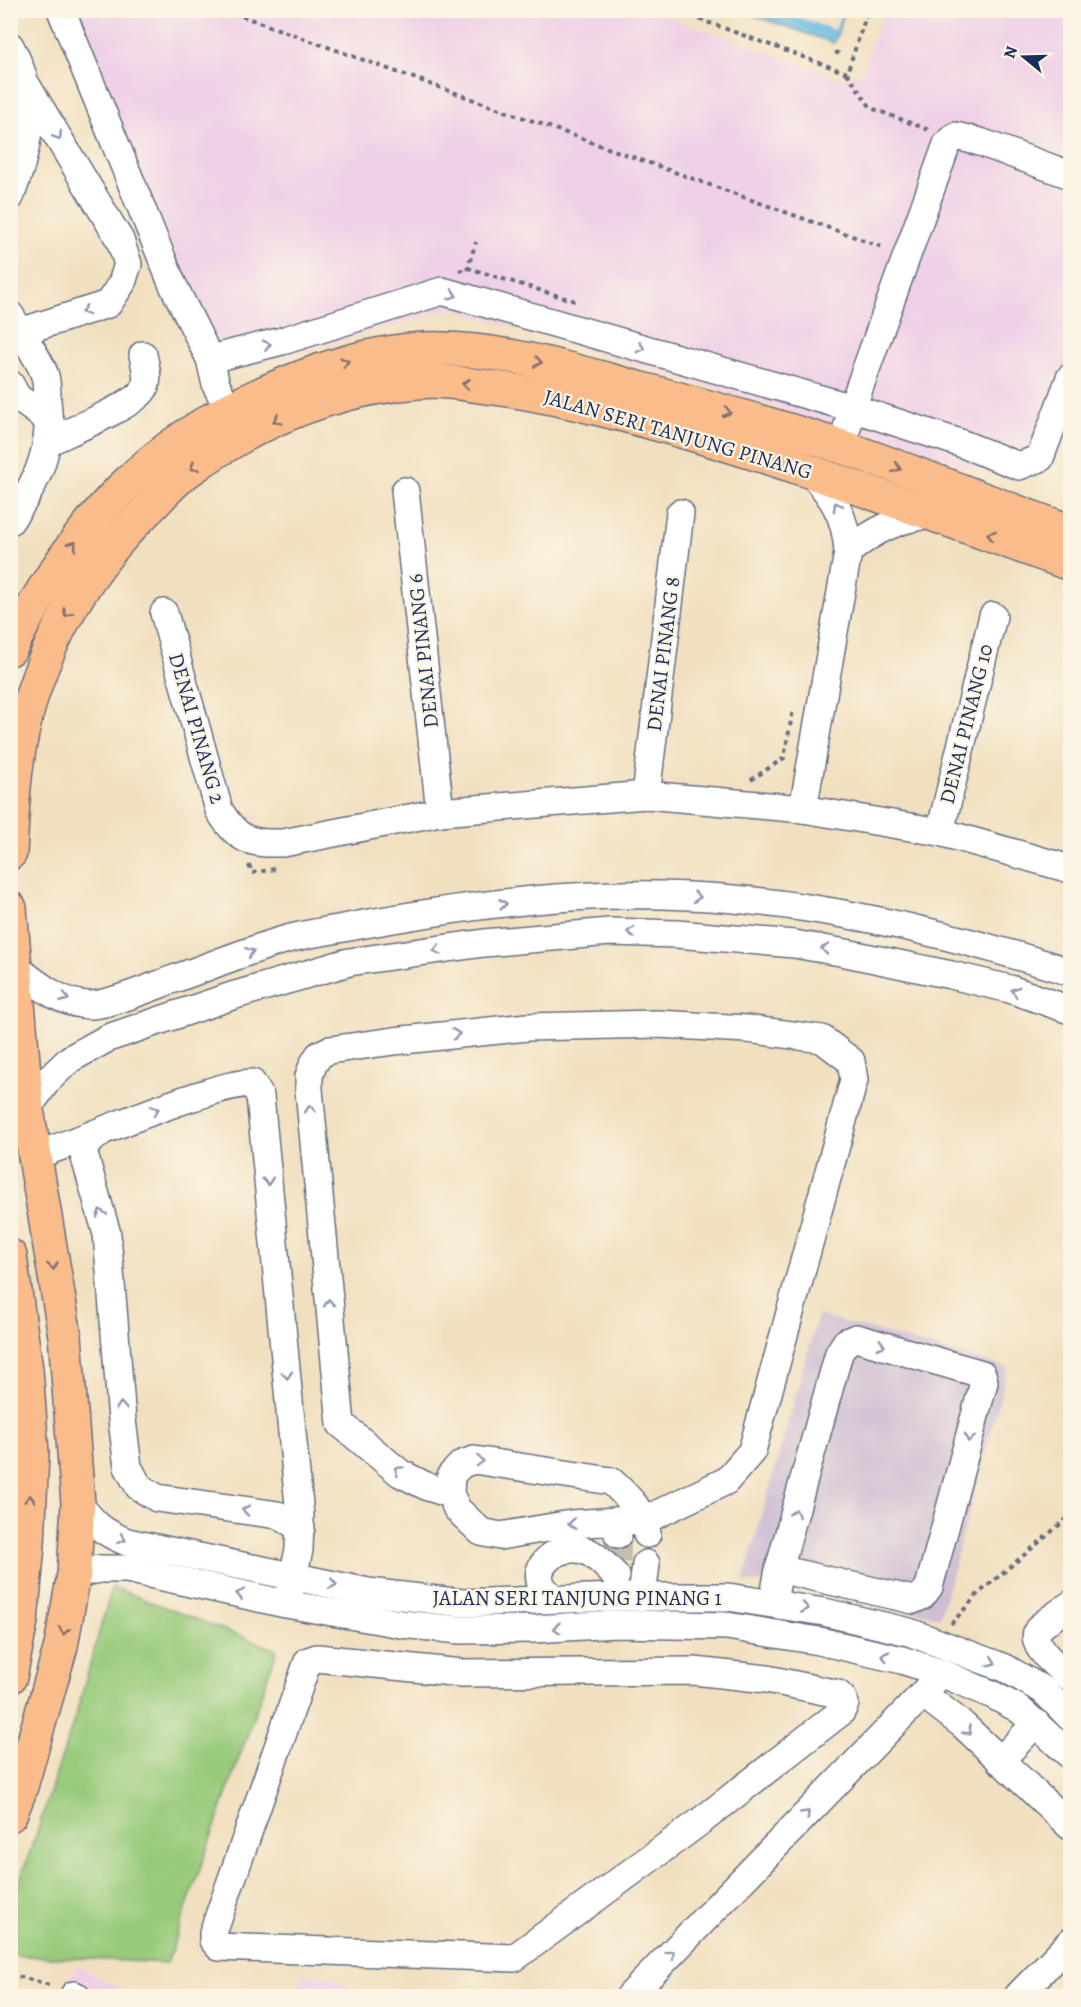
<svg xmlns="http://www.w3.org/2000/svg" width="1081" height="2007" viewBox="0 0 1081 2007" font-family="Alegreya,serif">
<rect width="100%" height="100%" fill="#fcf5e5"/>
<filter id="ink" filterUnits="userSpaceOnUse"><feTurbulence type="fractalNoise" baseFrequency=".0167" numOctaves="2"/><feDisplacementMap in="SourceGraphic" scale="12" xChannelSelector="R" yChannelSelector="G"/><feConvolveMatrix kernelMatrix="1 2 1 2 8 2 1 2 1" color-interpolation-filters="sRGB"/></filter>
<filter id="wash" filterUnits="userSpaceOnUse"><feTurbulence type="fractalNoise" baseFrequency=".008" numOctaves="4" result="noise"/><feDisplacementMap in="SourceGraphic" scale="24" xChannelSelector="R" yChannelSelector="G"/><feGaussianBlur stdDeviation="1.35" result="paint"/><feColorMatrix in="noise" values="0 0 0 0 0 0 0 0 0 0 0 0 0 0 0 0 0 1.4 0 .05"/><feComposite in="paint" operator="in"/></filter>
<g filter="url(#wash)">
<rect width="100%" height="100%" fill="#f1e0c0"/>
<g fill="#efd0e7">
<polygon points="55,11 651,11 843,79 863,72 883,11 1070,11 1070,426 1054,468 1013,481 452,308 232,371"/>
<polygon points="78,1965 132,1996 58,1996"/>
<polygon points="303,1975 330,1976 364,1996 291,1996"/>
</g>
<polygon fill="#cdbed3" points="818,1315 1008,1368 940,1617 822,1590 776,1583 743,1582"/>
<polygon fill="#98ca7a" stroke="#5a7c6c" stroke-width="1.5" points="112,1587 277,1650 167,1963 11,1955 11,1905 36,1835 77,1711"/>
<polygon fill="#60b8dd" stroke="#3e749e" stroke-width="1.5" points="740,11 845,11 834,43"/>
<polygon fill="#f1e0c0" points="781,11 816,11 831,16 833,11 842,11 835,30"/>
</g>
<g filter="url(#ink)">
<g fill="none" stroke-linecap="round" stroke-linejoin="round">
<polyline stroke="#c6bdac" stroke-width="27" stroke-dasharray="27 14" stroke-linecap="butt" points="617,1562 618,1534"/>
<g stroke="#666d80" stroke-width="30">
<g id="minor">
<polyline points="61,10 172,283 210,359 216,385 238,427"/>
<path d="M10 46C39 99 31 143 10 197"/>
<path d="M10 315C19 330 41 361 45 376 47 383 47 392 47 400 53 448 38 482 10 521"/>
<polyline points="10,337 20,332 108,304 122,283 128,264 120,240 27,86"/>
<polyline points="210,359 282,341 442,291 852,408 960,443 1019,466 1040,458 1070,378"/>
<polyline points="10,384 17,397 50,421"/>
<path d="M48 442C66 433 140 403 145 387 149 377 145 365 143 355"/>
<polyline points="842,448 852,408 947,144 956,136 980,142 1070,175"/>
<polyline points="405,491 440,812"/>
<path d="M848 552C875 529 898 519 933 514"/>
<path d="M164 613 219 810C237 840 249 844 283 843L440 812 646 795 803 809 940 832 1070 869"/>
<polyline points="646,795 680,513"/>
<path d="M803 809 848 552C846 514 832 496 808 469"/>
<polyline points="940,832 993,616"/>
<path d="M15 967C37 984 63 1006 92 1005 111 1004 152 987 171 980 208 967 246 951 284 940 301 935 320 932 338 929 441 909 558 892 663 895 802 898 939 930 1070 972"/>
<polyline points="27,1109 47,1081 70,1059 108,1038 232,996 349,962 484,943 610,932 677,934 794,944 846,953 951,975 1010,989 1070,1010"/>
<polyline points="101,1132 84,1146 83,1151 107,1234 122,1420 128,1467 139,1487 157,1498 278,1515 301,1528"/>
<path d="M33 1146 45 1152C95 1135 143 1113 193 1097 213 1091 231 1084 252 1083L260 1096 300 1516 299 1550 289 1594"/>
<polyline points="450,1494 428,1487 400,1473 341,1424 309,1090 309,1076 313,1065 319,1055 329,1050 394,1041 527,1027 658,1024 747,1029 822,1039 851,1061 854,1080 752,1451 726,1481 645,1520 617,1521"/>
<path d="M78 1503C94 1524 102 1532 127 1542L368 1592 463 1603 615 1597H728L824 1612 909 1632 1005 1668 1043 1690 1070 1717"/>
<path d="M618 1534 617 1521 571 1524 500 1536 481 1532 457 1509 450 1494 451 1475 462 1464 474 1460 611 1481C627 1496 644 1511 647 1534"/>
<polyline points="74,1574 100,1569 127,1569 286,1604 401,1624 459,1630 533,1629 616,1624 727,1626 819,1641 902,1660 941,1673 993,1695 1019,1709 1070,1755"/>
<polyline points="642,1597 646,1564"/>
<path d="M556 1599C517 1576 555 1540 586 1551 597 1555 607 1568 616 1576"/>
<polyline points="773,1602 779,1569 839,1353 846,1342 856,1338 982,1374 984,1382 929,1587 922,1596 913,1600 779,1569"/>
<path d="M1070 1605C1061 1612 1049 1619 1040 1627 1025 1644 1059 1667 1070 1678"/>
<polygon points="317,1658 462,1673 694,1671 767,1679 838,1694 843,1699 845,1704 841,1712 701,1821 514,1958 219,1947 213,1940 213,1933 308,1661"/>
<polyline points="923,1694 963,1725 1070,1826"/>
<polyline points="1000,1761 1036,1723"/>
<polyline points="74,1995 76,1996"/>
<polyline points="630,1996 919,1698 941,1673"/>
<polyline points="1018,1996 1070,1942"/>
</g>
</g>
<g stroke="#666d80" stroke-width="36">
<g id="major">
<path d="M10 649C75 523 148 439 282 385 328 366 373 352 423 349 495 346 568 369 638 388 706 406 775 425 842 447 919 473 994 505 1070 531"/>
<path d="M10 853C12 825 12 798 16 770 28 669 77 577 150 507 161 496 172 483 185 473 254 422 332 389 418 382 438 380 459 383 480 386 523 391 565 400 608 411 765 451 917 509 1070 564"/>
<polyline points="10,908 27,1109 65,1336 78,1503 74,1574 61,1646 20,1790 10,1815"/>
<polyline points="10,1256 26,1369 32,1453 28,1545 21,1621 10,1677"/>
</g>
</g>
<g stroke="#666d80" stroke-width="4" stroke-dasharray="4.5 4.5" stroke-linecap="butt">
<polyline points="225,10 885,248"/>
<polyline points="674,10 847,73 868,10"/>
<polyline points="835,52 840,54"/>
<polyline points="847,73 871,108 929,130"/>
<polyline points="467,270 476,242"/>
<polyline points="459,271 468,268 578,302"/>
<polyline points="751,780 784,758 793,710"/>
<polyline points="249,865 252,873 275,869"/>
<polyline points="951,1624 978,1594 1070,1516"/>
<polyline points="10,1974 53,1986"/>
</g>
<use href="#minor" stroke="#fff" stroke-width="27"/>
<use href="#major" stroke="#fabc8b" stroke-width="33"/>
</g>
<defs><path id="oneway-chevron" d="M-2-3.5L2.5 0L-2 3.5" fill="none" stroke-width="1.6" stroke-linecap="round" stroke-linejoin="round" transform="scale(1.5)"/></defs>
<g stroke="#8d97ae">
<use href="#oneway-chevron" transform="translate(58 136) rotate(58)"/>
<use href="#oneway-chevron" transform="translate(453 295) rotate(19)"/>
<use href="#oneway-chevron" transform="translate(85 311) rotate(162)"/>
<use href="#oneway-chevron" transform="translate(267 345) rotate(-14)"/>
<use href="#oneway-chevron" transform="translate(641 348) rotate(16)"/>
<use href="#oneway-chevron" transform="translate(837 506) rotate(-120)"/>
<use href="#oneway-chevron" transform="translate(697 897) rotate(4)"/>
<use href="#oneway-chevron" transform="translate(503 904) rotate(-7)"/>
<use href="#oneway-chevron" transform="translate(631 932) rotate(-178)"/>
<use href="#oneway-chevron" transform="translate(825 949) rotate(-171)"/>
<use href="#oneway-chevron" transform="translate(437 950) rotate(172)"/>
<use href="#oneway-chevron" transform="translate(250 952) rotate(-20)"/>
<use href="#oneway-chevron" transform="translate(1015 991) rotate(-163)"/>
<use href="#oneway-chevron" transform="translate(65 998) rotate(20)"/>
<use href="#oneway-chevron" transform="translate(456 1034) rotate(-6)"/>
<use href="#oneway-chevron" transform="translate(310 1109) rotate(-95)"/>
<use href="#oneway-chevron" transform="translate(155 1110) rotate(-19)"/>
<use href="#oneway-chevron" transform="translate(268 1181) rotate(85)"/>
<use href="#oneway-chevron" transform="translate(101 1213) rotate(-108)"/>
<use href="#oneway-chevron" transform="translate(329 1303) rotate(-95)"/>
<use href="#oneway-chevron" transform="translate(881 1345) rotate(16)"/>
<use href="#oneway-chevron" transform="translate(287 1375) rotate(85)"/>
<use href="#oneway-chevron" transform="translate(121 1406) rotate(-94)"/>
<use href="#oneway-chevron" transform="translate(969 1438) rotate(105)"/>
<use href="#oneway-chevron" transform="translate(480 1461) rotate(2)"/>
<use href="#oneway-chevron" transform="translate(398 1470) rotate(-145)"/>
<use href="#oneway-chevron" transform="translate(246 1510) rotate(-172)"/>
<use href="#oneway-chevron" transform="translate(795 1513) rotate(-75)"/>
<use href="#oneway-chevron" transform="translate(572 1524) rotate(174)"/>
<use href="#oneway-chevron" transform="translate(122 1539) rotate(19)"/>
<use href="#oneway-chevron" transform="translate(333 1584) rotate(11)"/>
<use href="#oneway-chevron" transform="translate(240 1594) rotate(-168)"/>
<use href="#oneway-chevron" transform="translate(805 1608) rotate(10)"/>
<use href="#oneway-chevron" transform="translate(557 1628) rotate(176)"/>
<use href="#oneway-chevron" transform="translate(885 1656) rotate(-167)"/>
<use href="#oneway-chevron" transform="translate(992 1662) rotate(22)"/>
<use href="#oneway-chevron" transform="translate(968 1731) rotate(43)"/>
<use href="#oneway-chevron" transform="translate(806 1814) rotate(-46)"/>
<use href="#oneway-chevron" transform="translate(671 1954) rotate(-46)"/>
</g>
<g stroke="#7f6e72">
<use href="#oneway-chevron" transform="translate(345 362) rotate(-15)"/>
<use href="#oneway-chevron" transform="translate(538 362) rotate(10)"/>
<use href="#oneway-chevron" transform="translate(466 384) rotate(-173)"/>
<use href="#oneway-chevron" transform="translate(727 412) rotate(16)"/>
<use href="#oneway-chevron" transform="translate(277 420) rotate(156)"/>
<use href="#oneway-chevron" transform="translate(194 467) rotate(147)"/>
<use href="#oneway-chevron" transform="translate(897 468) rotate(20)"/>
<use href="#oneway-chevron" transform="translate(991 535) rotate(-160)"/>
<use href="#oneway-chevron" transform="translate(73 545) rotate(-51)"/>
<use href="#oneway-chevron" transform="translate(67 613) rotate(122)"/>
<use href="#oneway-chevron" transform="translate(53 1266) rotate(81)"/>
<use href="#oneway-chevron" transform="translate(30 1499) rotate(-88)"/>
<use href="#oneway-chevron" transform="translate(64 1631) rotate(100)"/>
</g>
</g>
<g text-anchor="middle" stroke-width="4.5" stroke-linejoin="round" paint-order="stroke">
<g font-size="21" fill="#1b2f5e" stroke="#fcf5e5">
<text transform="translate(678 434) rotate(16)" y="7">JALAN SERI TANJUNG PINANG</text>
<text transform="translate(423 651) rotate(-96)" y="7">DENAI PINANG 6</text>
<text transform="translate(663 654) rotate(-83)" y="7">DENAI PINANG 8</text>
<text transform="translate(966 724) rotate(-76)" y="7">DENAI PINANG 10</text>
<text transform="translate(197 728) rotate(74)" y="7">DENAI PINANG 2</text>
<text x="577" y="1605">JALAN SERI TANJUNG PINANG 1</text>
</g>
</g>
<rect width="1081" height="2007" fill="none" stroke="#fcf5e5" stroke-width="36"/>
<g transform="translate(1024 57) rotate(289)" stroke="#fcf5e5" stroke-width="4.5" paint-order="stroke">
<path d="M0-4.5L10 22L0 15L-10 22Z" fill="#1b2f5e"/>
<text y="-9" font-size="16" font-weight="bold" text-anchor="middle" fill="#1b2f5e">N</text>
</g>
</svg>
